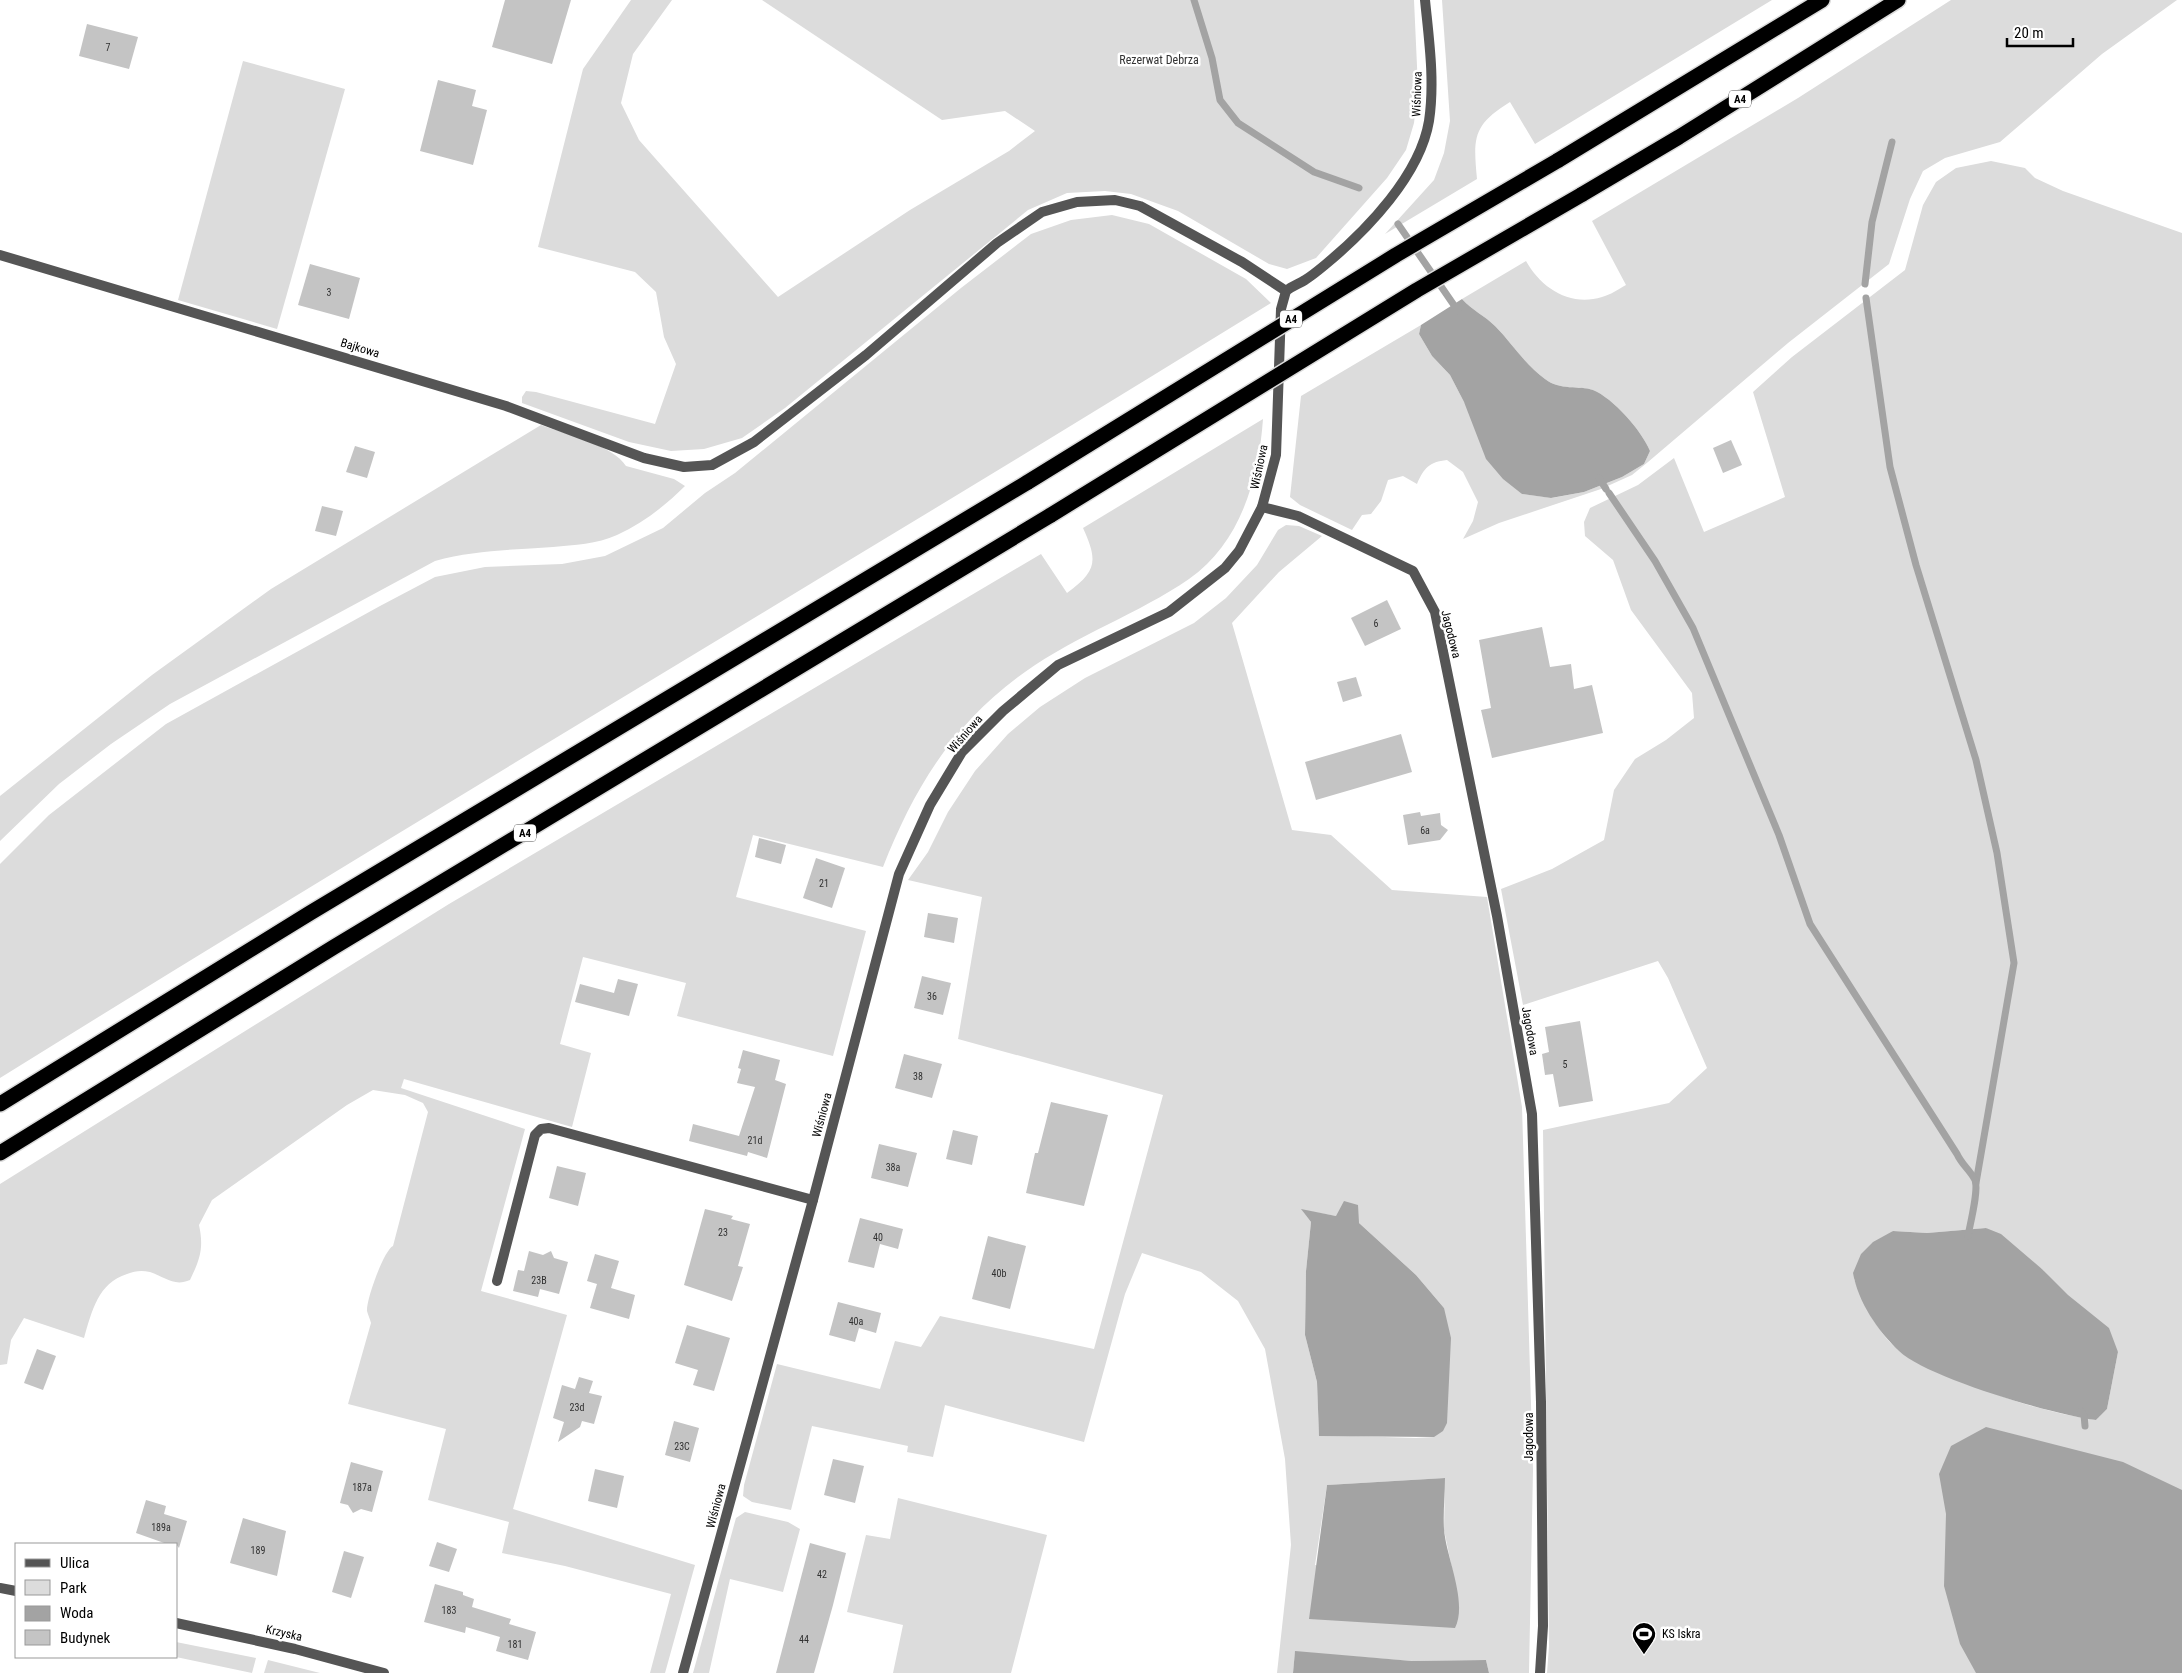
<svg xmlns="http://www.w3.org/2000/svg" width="2182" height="1673" viewBox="0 0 2182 1673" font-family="'Roboto Condensed',sans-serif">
<rect width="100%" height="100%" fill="#fff"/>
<g fill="#dcdcdc" fill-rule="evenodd">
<polygon points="631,0 672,0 633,54 621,103 639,140 778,297 910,210 1009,151 1035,131 1005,111 942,120 762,0 1414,0 1418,88 1414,123 1406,150 1387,178 1316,258 1287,269 1269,264 1178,211 1131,194 1105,191 1067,193 1028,210 785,408 742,438 704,449 671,451 629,442 522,403 522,397 526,391 536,392 655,424 676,364 664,337 656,292 635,272 538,247 583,69"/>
<path d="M1442 0H1772L1535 144 1510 102C1473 125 1473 137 1477 179L1385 234 1434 180 1444 153 1450 121Z"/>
<path d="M1951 0H2177L2102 54 2000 142 1945 158 1923 171 1910 199 1889 264 1788 343 1648 462 1632 475 1601 489 1499 523 1463 539 1473 521 1478 502 1463 472 1447 460C1429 462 1424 468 1417 484L1403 476 1388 480 1381 501 1371 514 1362 515 1352 530 1300 505 1290 497 1301 396 1421 325 1419 334 1432 356 1450 375 1464 402 1522 494 1552 498 1584 492 1622 477 1644 464 1650 451C1642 431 1613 398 1593 390 1579 385 1560 391 1545 379 1525 365 1512 343 1495 326 1485 316 1472 310 1462 299L1526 261C1541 288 1570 307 1602 297 1610 295 1619 289 1626 285L1592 221 1798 98Z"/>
<polygon points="243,61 345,89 277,329 178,300"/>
<path d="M1991 161 2025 168 2035 178 2063 191 2182 233V1673H1547L1549 1646 1543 1130 1669 1103 1707 1068 1668 978 1658 961 1523 1005 1501 889 1552 869 1604 840 1614 790 1635 759 1666 740 1694 718 1692 693 1631 610 1613 560 1585 536 1584 522 1590 508 1638 485 1674 458 1704 532 1785 497 1753 392 1792 357 1905 270 1923 205 1936 182 1956 168ZM1986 1228 2042 1269 2118 1352 2107 1409 2096 1420C2038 1412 1978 1390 1925 1364 1917 1360 1905 1356 1898 1350 1876 1331 1865 1305 1854 1279L1893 1231 1927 1233Z"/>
<path d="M1112 215 1149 224 1246 279 1271 303C848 564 421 816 0 1078V864L49 815 166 724 380 606 435 577 485 567 562 564 605 556 663 528 705 493 735 473 961 288 1031 234 1071 220Z"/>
<path d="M1263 419C1259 477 1241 543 1189 579 1138 614 1077 635 1025 672 954 722 914 788 883 867L753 835 736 897 866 931 833 1056 677 1016 686 983 583 957 560 1044 591 1053 572 1127 404 1079 401 1088 525 1129 481 1291 567 1315 513 1509 695 1565 665 1673H650L671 1594 565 1566 502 1553 509 1522 428 1500 446 1429 348 1404 371 1323C370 1319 368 1315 367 1311 366 1300 384 1250 393 1246L428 1112 423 1103 405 1095 373 1090 347 1105 212 1200 199 1225C204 1248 200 1259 190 1280 174 1287 165 1277 150 1272 141 1270 135 1271 127 1274 98 1283 92 1311 84 1338L24 1318 11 1340 7 1364 0 1365V1184L449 904 1041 554 1067 593C1097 571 1098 561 1083 528Z"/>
<path d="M541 425C565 434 613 445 626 466L674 479 685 486C665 506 643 523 617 535 597 544 574 545 553 547 513 550 474 550 435 561L170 704 111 744 59 784 0 841V796L152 675 271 589Z"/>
<path d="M1286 525 1299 526 1322 536 1279 572 1232 623 1292 830 1331 835 1392 890 1487 897 1522 1107 1533 1470 1529 1673H1489L1486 1660 1412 1661 1295 1652 1293 1673H1277L1291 1545 1285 1459 1265 1349 1238 1301 1201 1272 1142 1253 1125 1294 1084 1442 945 1405 933 1457 907 1452 908 1446 812 1426 791 1510 752 1502 743 1496 744 1485 777 1364 880 1389 895 1341 921 1347 940 1316 1094 1349 1163 1095 958 1039 982 897 908 880 928 852 948 812 975 771 1008 734 1040 707 1085 678 1194 623 1226 598 1257 565 1278 530ZM1302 1210 1336 1216 1359 1223 1416 1275 1444 1308 1434 1437 1416 1438 1319 1435 1317 1382 1305 1335 1306 1271 1311 1222ZM1445 1478 1444 1530 1455 1583 1315 1565 1327 1485Z"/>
<polygon points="898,1498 1047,1535 1011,1673 893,1673 903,1625 847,1612 866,1535 890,1539"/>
<polygon points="745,1512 788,1522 800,1529 783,1592 730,1579 709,1673 693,1673 736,1518"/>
<polygon points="176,1642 256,1658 252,1673 176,1657"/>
<polygon points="268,1660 320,1673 264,1673"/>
</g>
<g fill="#a3a3a3">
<path d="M1462 299C1472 310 1485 316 1495 326 1512 343 1525 365 1545 379 1560 391 1579 385 1593 390 1613 398 1642 431 1650 451L1644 464 1622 477 1584 492 1551 498 1522 494 1503 479 1486 459 1464 402 1450 375 1432 356 1419 334 1421 325Z"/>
<polygon points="1344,1201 1358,1205 1359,1223 1416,1275 1444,1308 1451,1338 1447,1423 1443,1431 1434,1437 1319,1436 1317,1382 1305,1335 1306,1271 1311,1222 1301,1209 1336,1216"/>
<path d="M1986 1228 2001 1234 2042 1269 2068 1295 2109 1328 2118 1352 2107 1409 2096 1420C2055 1415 1927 1378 1899 1351 1878 1331 1858 1302 1853 1273L1861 1254 1873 1242 1893 1231 1927 1233Z"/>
<polygon points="1986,1427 2123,1462 2182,1490 2182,1673 1976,1673 1960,1644 1944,1586 1946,1514 1939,1474 1951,1446"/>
<path d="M1445 1478C1445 1495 1443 1512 1444 1529 1446 1557 1468 1602 1455 1628L1309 1619 1327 1485Z"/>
<polygon points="1295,1651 1412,1661 1486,1660 1489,1673 1293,1673"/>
</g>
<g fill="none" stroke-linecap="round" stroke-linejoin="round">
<g stroke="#a3a3a3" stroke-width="7">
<polyline points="1194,0 1212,58 1220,100 1238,123 1314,172 1359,188"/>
<polyline points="1398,224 1458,311"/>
<polyline points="1865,284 1872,222 1892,142"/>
<polyline points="1866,298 1890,467 1916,565 1976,760 1997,853 2014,963 1976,1183"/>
<polyline points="1599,478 1606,489"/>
<path d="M1609 493 1655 561 1693 628 1779 835 1810 924 1957 1154C1962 1165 1970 1170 1975 1180 1979 1190 1970 1224 1968 1236"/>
<polyline points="2081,1411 2084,1415 2085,1426"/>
</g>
</g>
<g fill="#c4c4c4">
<polygon points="505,0 571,0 552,64 492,47"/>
<polygon points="87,24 138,37 129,69 79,56"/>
<polygon points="438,80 476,90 472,106 487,110 473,165 420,151"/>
<polygon points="310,264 360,278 349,319 298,305"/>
<polygon points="1731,440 1742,465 1723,473 1713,448"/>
<polygon points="355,446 375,452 367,478 346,472"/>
<polygon points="322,506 343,511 336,536 315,531"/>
<polygon points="1387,600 1401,629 1365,646 1351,618"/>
<polygon points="1542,627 1550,667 1571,664 1574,689 1592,685 1603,733 1492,758 1481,710 1491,708 1479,640"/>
<polygon points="1356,677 1362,696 1343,702 1337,682"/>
<polygon points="1401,734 1412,772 1316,800 1305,762"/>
<polygon points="1420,812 1421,816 1440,813 1441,825 1448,830 1440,840 1408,845 1403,815"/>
<polygon points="759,838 786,845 781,864 755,857"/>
<polygon points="816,858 845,868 832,908 803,898"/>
<polygon points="928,913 958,918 954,943 924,937"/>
<polygon points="922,976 951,983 943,1015 914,1008"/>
<polygon points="618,979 638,984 629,1016 575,1002 580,984 614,993"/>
<polygon points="1580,1021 1593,1101 1559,1107 1553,1074 1545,1075 1542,1054 1549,1052 1545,1027"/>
<polygon points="743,1050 780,1060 775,1080 786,1084 767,1158 748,1152 747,1156 689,1141 693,1124 739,1136 755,1087 737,1083 741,1069 738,1068"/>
<polygon points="904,1054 942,1064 932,1098 895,1088"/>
<polygon points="1051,1102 1108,1115 1084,1206 1026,1193 1035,1153 1038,1153"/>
<polygon points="953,1130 978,1136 972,1165 946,1159"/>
<polygon points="879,1144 917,1153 908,1187 871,1178"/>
<polygon points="557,1166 586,1173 578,1206 549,1198"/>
<polygon points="705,1209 733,1216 731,1219 750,1224 738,1266 743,1267 732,1301 684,1285"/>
<polygon points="860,1218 903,1229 898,1249 880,1244 874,1268 848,1262"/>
<polygon points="988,1236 1026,1246 1010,1309 972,1299"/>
<polygon points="529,1251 543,1255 551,1251 554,1258 568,1262 559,1294 540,1289 538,1297 513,1291 518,1270 524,1271"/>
<polygon points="595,1254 619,1261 611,1288 635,1295 629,1319 590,1308 597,1284 587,1281"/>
<polygon points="838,1302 881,1313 876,1333 859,1328 855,1342 829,1335"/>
<polygon points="687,1325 730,1338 714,1391 693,1385 698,1370 675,1363"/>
<polygon points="37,1349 56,1356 43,1390 24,1383"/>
<polygon points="579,1377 593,1381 589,1393 602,1396 594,1424 582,1421 580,1427 558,1442 564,1422 553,1418 562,1385 575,1389"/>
<polygon points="674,1421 699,1428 690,1462 665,1455"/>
<polygon points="833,1459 864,1466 855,1503 824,1495"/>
<polygon points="351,1462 383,1471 372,1512 361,1509 353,1513 348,1505 340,1503"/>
<polygon points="595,1469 624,1476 617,1508 588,1501"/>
<polygon points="146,1500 166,1506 164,1514 187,1521 179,1548 176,1544 167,1544 136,1533"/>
<polygon points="243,1518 286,1531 277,1576 230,1563"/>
<polygon points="437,1542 457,1549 449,1572 429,1566"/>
<polygon points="810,1543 846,1553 833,1605 814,1673 776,1673"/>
<polygon points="344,1551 364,1557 351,1598 332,1592"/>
<polygon points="435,1584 463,1592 463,1595 474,1599 472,1607 511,1619 509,1624 536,1632 528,1660 496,1651 500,1637 466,1627 465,1633 424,1622"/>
</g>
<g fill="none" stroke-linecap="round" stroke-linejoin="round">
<g stroke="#dbdbdb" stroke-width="18">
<g id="motorway">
<polyline points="1557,161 1822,0"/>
<polyline points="1581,195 1679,137 1898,0"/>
<polyline points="0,1104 310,913 1028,482"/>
<polyline points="0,1153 334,947 1051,515"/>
</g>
</g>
<polyline stroke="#555" stroke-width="10" points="497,1281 535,1135 541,1129 549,1128 813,1200"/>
<g stroke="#555" stroke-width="10">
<polyline points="0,255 506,406 644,458 684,467 712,465 754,442 866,355 997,243 1042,212 1077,202 1115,200 1140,206 1242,262 1286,291"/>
<polyline points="1262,507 1298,516 1413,571 1435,612 1497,916 1532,1114 1541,1402 1543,1626 1540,1673"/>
<path d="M683 1673 813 1200 899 874 930 805 962 752 1003 711 1058 665 1169 612 1225 568 1239 551 1262 507 1276 455 1281 309 1286 291C1292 286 1299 284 1305 280 1313 275 1320 269 1326 264 1367 230 1420 175 1429 121 1435 81 1429 40 1425 0"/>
</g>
<g stroke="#555" stroke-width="10">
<polyline points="0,1588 16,1591"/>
<polyline points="176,1623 295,1649 384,1673"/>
</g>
<use href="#motorway" stroke="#000" stroke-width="15"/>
<g stroke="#dbdbdb" stroke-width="18" stroke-linecap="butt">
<g id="motorway-bridge">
<polyline points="1028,482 1396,255 1557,161"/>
<polyline points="1051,515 1417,290 1581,195"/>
</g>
</g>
<use href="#motorway-bridge" stroke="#000" stroke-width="15"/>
</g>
<defs>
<g id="stadium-pin" transform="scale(1.25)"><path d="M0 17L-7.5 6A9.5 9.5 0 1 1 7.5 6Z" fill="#000" stroke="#fff"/><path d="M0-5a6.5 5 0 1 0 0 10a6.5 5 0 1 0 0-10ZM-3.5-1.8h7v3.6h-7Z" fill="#fff"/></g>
</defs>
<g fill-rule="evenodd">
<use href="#stadium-pin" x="1644" y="1634"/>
</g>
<g text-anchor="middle" stroke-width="5" stroke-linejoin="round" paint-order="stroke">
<g font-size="10" fill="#313131">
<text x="108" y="51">7</text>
<text x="329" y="296">3</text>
<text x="1376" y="627">6</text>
<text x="1425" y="834">6a</text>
<text x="824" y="887">21</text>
<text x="932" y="1000">36</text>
<text x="1565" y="1068">5</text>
<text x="918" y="1080">38</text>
<text x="755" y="1144">21d</text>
<text x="893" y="1171">38a</text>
<text x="723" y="1236">23</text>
<text x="878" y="1241">40</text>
<text x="999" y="1277">40b</text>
<text x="539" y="1284">23B</text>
<text x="856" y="1325">40a</text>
<text x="577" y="1411">23d</text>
<text x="682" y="1450">23C</text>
<text x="362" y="1491">187a</text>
<text x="161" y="1531">189a</text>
<text x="258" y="1554">189</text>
<text x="822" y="1578">42</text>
<text x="449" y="1614">183</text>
<text x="804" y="1643">44</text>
<text x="515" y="1648">181</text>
</g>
<g fill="#fff" stroke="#4c4c4c" stroke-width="1">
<rect x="1729" y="90.5" width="22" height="17" rx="4"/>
<rect x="1280" y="310.5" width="22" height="17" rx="4"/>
<rect x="514" y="824.5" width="22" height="17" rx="4"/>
</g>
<g font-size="11" font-weight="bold" fill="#000">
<text x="1740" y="103">A4</text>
<text x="1291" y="323">A4</text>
<text x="525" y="837">A4</text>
</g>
<g font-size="12" fill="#333" stroke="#fff">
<text x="1159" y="64">Rezerwat Debrza</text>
</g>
<g font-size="12" fill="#000" stroke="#fff">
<text transform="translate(1417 94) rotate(-88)" y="4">Wiśniowa</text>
<text transform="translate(360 348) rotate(17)" y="4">Bajkowa</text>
<text transform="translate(1259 467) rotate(-78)" y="4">Wiśniowa</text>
<text transform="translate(1451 634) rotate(76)" y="4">Jagodowa</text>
<text transform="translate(965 734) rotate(-49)" y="4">Wiśniowa</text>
<text transform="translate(1530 1031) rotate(80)" y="4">Jagodowa</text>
<text transform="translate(822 1115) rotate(-75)" y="4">Wiśniowa</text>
<text transform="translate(1529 1437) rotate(-90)" y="4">Jagodowa</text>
<text transform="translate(716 1506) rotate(-75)" y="4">Wiśniowa</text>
<text transform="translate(284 1633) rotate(13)" y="4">Krzyska</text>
</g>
<g font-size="12" fill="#000" stroke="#fff" text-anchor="start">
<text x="1662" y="1638">KS Iskra</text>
</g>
</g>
<rect x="15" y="1543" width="162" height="115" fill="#ffffff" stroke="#999999"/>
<rect x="25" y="1559" width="25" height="8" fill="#555555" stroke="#999999"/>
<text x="60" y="1568" font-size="15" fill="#000000">Ulica</text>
<rect x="25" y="1580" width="25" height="15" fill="#dcdcdc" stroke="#999999"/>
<text x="60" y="1593" font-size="15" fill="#000000">Park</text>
<rect x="25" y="1606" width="25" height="15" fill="#a3a3a3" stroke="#999999"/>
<text x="60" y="1618" font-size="15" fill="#000000">Woda</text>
<rect x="25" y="1630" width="25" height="15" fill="#c4c4c4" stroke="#999999"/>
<text x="60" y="1643" font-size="15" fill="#000000">Budynek</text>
<path d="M2007 38v8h66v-8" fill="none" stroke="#000000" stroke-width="2.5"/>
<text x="2014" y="38" font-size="15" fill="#000000" stroke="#ffffff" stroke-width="4" paint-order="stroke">20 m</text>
</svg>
